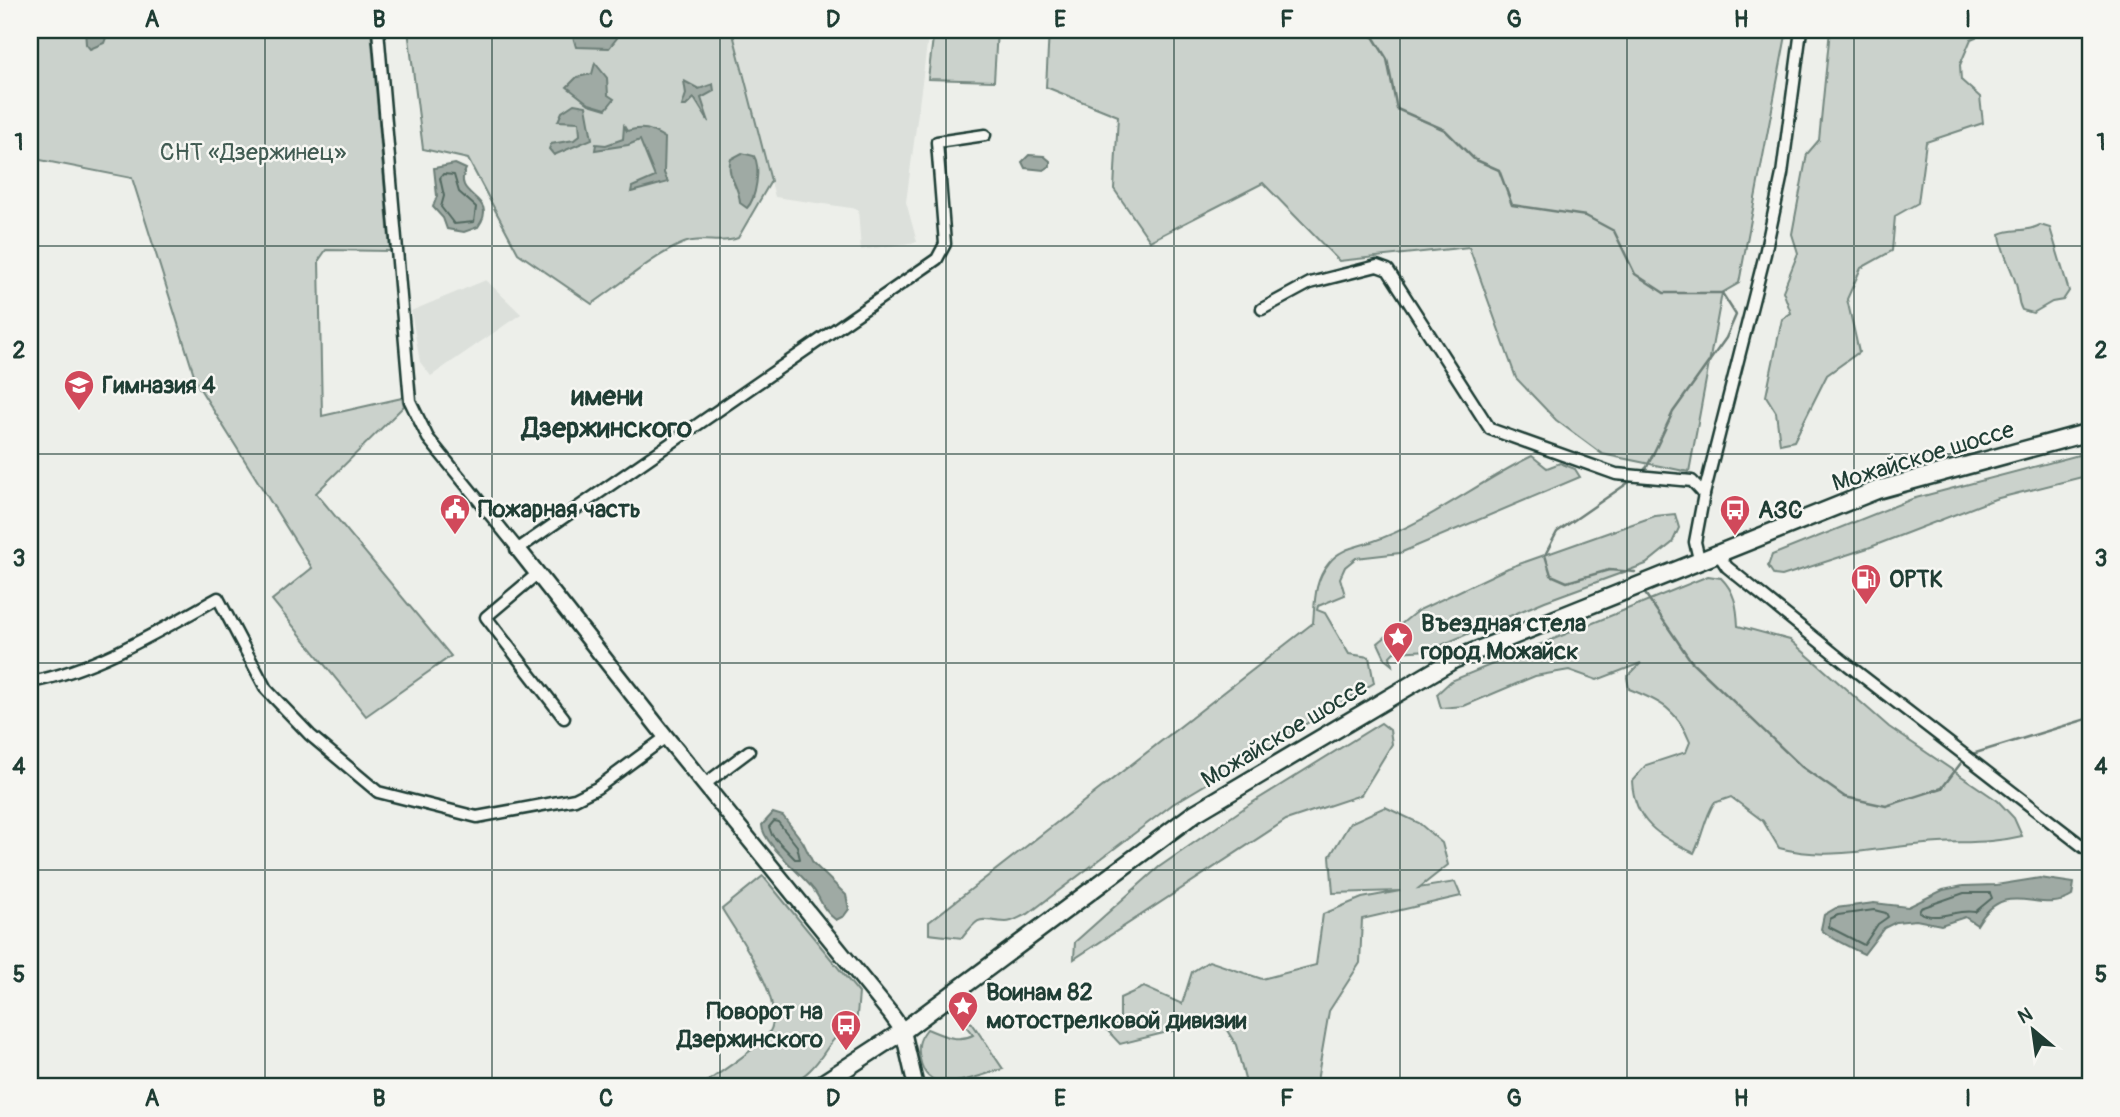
<svg xmlns="http://www.w3.org/2000/svg" width="2120" height="1117" viewBox="0 0 2120 1117" font-family="Pangolin,sans-serif">
<rect width="100%" height="100%" fill="#edefea"/>
<filter id="ink" filterUnits="userSpaceOnUse"><feTurbulence type="fractalNoise" baseFrequency=".0143" numOctaves="2"/><feDisplacementMap in="SourceGraphic" scale="14" xChannelSelector="R" yChannelSelector="G"/><feConvolveMatrix kernelMatrix="1 2 1 2 8 2 1 2 1" color-interpolation-filters="sRGB"/></filter>
<g filter="url(#ink)">
<g fill="#dce0db">
<polygon points="732,30 929,30 906,202 917,242 861,250 858,209 775,197"/>
<polygon points="486,280 521,314 431,376 420,362 411,311"/>
</g>
<g fill="#cbd2cc" stroke="#758880" stroke-width="2">
<polygon points="30,30 371,30 390,251 326,250 319,260 322,416 402,398 404,406 316,493 451,656 366,716 272,600 312,568 197,384 132,178 30,158"/>
<path d="M408 30H732L771 181 738 238C720 245 702 236 684 243 654 255 620 285 592 304L518 253 468 159 423 149Z"/>
<polygon points="934,30 997,30 994,81 928,79"/>
<polygon points="1049,30 1787,30 1739,283 1722,293 1689,472 1602,454 1556,420 1516,378 1469,247 1339,261 1263,183 1150,241 1114,189 1118,116 1046,87"/>
<polygon points="1830,30 1992,30 1971,39 1960,65 1961,80 1980,97 1983,123 1926,142 1918,203 1895,216 1892,251 1861,268 1847,299 1859,352 1827,375 1794,441 1780,444 1776,412 1766,396 1782,319 1791,313 1783,291 1798,253 1792,234 1807,154 1819,140"/>
<path d="M2040 225 2050 228 2069 291 2063 300 2052 302 2033 313 2022 310C2017 301 2019 297 2017 288 2013 269 2001 253 2000 234 2014 228 2025 233 2040 225Z"/>
<polygon points="2090,452 2090,475 1995,499 1868,548 1782,576 1774,575 1768,566 1772,555 1912,499"/>
<path d="M1532 456 1547 468 1560 463 1575 469 1580 477 1400 553 1356 558 1345 567 1340 578 1345 595 1318 606 1317 610 1325 613 1349 654 1369 657 1374 683 1173 804 1028 914C1021 916 1013 922 1006 922 979 921 983 912 962 938L929 934V922L1313 623C1315 601 1314 581 1329 563 1339 549 1356 547 1371 542 1428 523 1478 482 1532 456Z"/>
<polygon points="1675,514 1679,528 1672,543 1646,564 1545,601 1430,650 1394,652 1390,656 1392,665 1386,660 1378,643 1417,611 1508,568 1655,516"/>
<path d="M1708 576 1721 578C1735 592 1737 606 1738 626L1790 640 1889 727 1998 801 2014 818 2022 836C1989 844 1958 841 1925 844 1876 848 1828 861 1779 848L1763 821 1731 797 1714 803C1704 819 1703 836 1694 853 1660 837 1634 822 1632 781L1646 765 1686 752 1690 742C1677 709 1660 701 1629 689L1627 677 1641 663 1597 680 1569 670 1535 676 1464 706 1441 708 1437 694 1451 681Z"/>
<polygon points="1381,723 1390,730 1392,744 1361,795 1286,820 1074,959 1075,942 1159,867 1250,804"/>
<polygon points="1385,807 1419,823 1442,843 1448,865 1419,888 1455,882 1461,896 1362,919 1360,963 1329,1011 1316,1087 1247,1087 1236,1045 1220,1019 1120,1044 1107,1030 1120,1022 1120,998 1144,987 1182,1004 1192,972 1209,961 1262,979 1316,965 1323,914 1362,898 1400,891 1333,893 1330,856 1350,823"/>
<path d="M763 876 859 993 856 1026C828 1035 829 1052 810 1070 783 1097 736 1087 700 1087 721 1071 747 1056 766 1037 793 1009 738 936 722 909Z"/>
<path d="M966 1020 972 1023 1003 1069C975 1076 928 1101 920 1059 917 1046 919 1039 927 1029 942 1035 957 1043 973 1035L965 1025Z"/>
</g>
<g fill="#9faaa4" stroke="#6c7e77" stroke-width="2">
<polygon points="85,30 109,30 104,43 90,49 86,44"/>
<polygon points="571,30 583,30 588,34 594,30 615,30 617,38 609,48 576,47"/>
<polygon points="595,63 607,78 608,95 614,99 606,109 589,104 567,87 577,77 592,74"/>
<polygon points="684,81 699,89 713,84 714,91 701,98 709,122 694,98 686,106 682,106 686,94"/>
<polygon points="574,104 586,106 592,139 554,155 549,149 551,144 574,140 580,135 579,122 558,121 562,112"/>
<path d="M624 126 627 131C643 126 651 129 665 138L664 173 668 182 631 192 632 187 655 177 640 140 628 145 595 150 596 144 606 145 623 139Z"/>
<path d="M742 153 754 156C761 167 756 199 747 208L740 203C740 187 725 175 731 159Z"/>
<polygon points="1029,155 1044,156 1050,161 1050,166 1044,170 1025,168 1022,162"/>
<path d="M455 164 466 169C450 198 501 195 478 227L464 232 447 229 443 218 433 207 437 196 434 168Z"/>
<path d="M773 813 783 816 803 842 813 863 846 895 849 909 844 916 836 920C821 909 822 900 813 889 801 873 762 843 762 825Z"/>
<path d="M2040 878 2074 883 2072 896C2039 917 2007 875 1977 925L1965 917 1941 925 1916 920 1896 922 1884 928 1864 954C1855 950 1826 936 1821 929L1824 915 1836 908 1874 903 1908 907 1943 890 1963 886 1996 885Z"/>
</g>
<g fill="none" stroke-linecap="round" stroke-linejoin="round">
<g stroke="#526961" stroke-width="2">
<polygon points="443,174 454,175 459,192 476,207 474,222 454,224 441,207 444,196 440,178"/>
<polygon points="774,821 778,822 797,846 800,859 795,859 772,835 769,827"/>
<path d="M1990 893 1992 898 1975 912C1956 908 1938 923 1919 912L1921 908 1964 893Z"/>
<polygon points="1874,910 1886,913 1888,917 1878,924 1864,945 1829,927 1830,919 1838,915"/>
</g>
<g stroke="#6c7e77" stroke-width="2.5">
<polyline points="1369,30 1387,59 1397,109 1445,130 1474,159 1499,170 1512,205 1586,216 1614,231 1635,274 1664,293 1722,293 1736,315 1726,338 1673,412 1647,467 1640,474"/>
<polyline points="1635,572 1609,570 1567,582 1551,575 1545,555 1557,532 1635,478"/>
<polyline points="1644,592 1691,661 1802,767 1845,797 1886,806 1942,788 1964,759"/>
<polyline points="1969,755 2090,718"/>
</g>
<g stroke="#1f3d34" stroke-width="15">
<g id="street">
<polyline points="378,30 410,401 428,438 518,549 937,259 945,244 937,142 985,135"/>
<polyline points="1262,309 1310,283 1377,266 1388,270 1490,429 1616,474 1692,481 1704,494"/>
<polyline points="1717,552 1727,567 1848,665 2090,852"/>
<polyline points="1699,559 1695,542 1704,494 1765,254 1782,174 1801,30"/>
<polyline points="537,574 486,617 564,718"/>
<path d="M30 682C93 671 163 629 218 598L266 689 310 735 378 792 477 817 575 799 597 788 666 737"/>
<polyline points="705,784 749,751"/>
</g>
</g>
<g stroke="#1f3d34" stroke-width="19">
<polyline id="secondary" points="518,549 666,737 890,1013 903,1031 916,1087"/>
</g>
<g stroke="#1f3d34" stroke-width="21">
<polyline id="primary" points="817,1087 903,1031 1195,813 1453,660 1877,490 2090,432"/>
</g>
<use href="#street" stroke="#f6f6f2" stroke-width="10"/>
<use href="#secondary" stroke="#f6f6f2" stroke-width="14"/>
<use href="#primary" stroke="#f6f6f2" stroke-width="16"/>
</g>
</g>
<path fill="none" stroke="#1f3d34" stroke-width="2" stroke-opacity="0.55" d="M265 30V1087M492 30V1087M720 30V1087M946 30V1087M1174 30V1087M1400 30V1087M1627 30V1087M1854 30V1087M30 246H2090M30 454H2090M30 663H2090M30 870H2090"/>
<defs>
<g id="school-pin" transform="scale(1.575)"><path d="M0 17L-7.5 6A9.5 9.5 0 1 1 7.5 6Z" fill="#d1495b" stroke="#f6f6f2"/><path d="M0-5L7-2L0 1L-7-2ZM-4 1L0 2.5L4 1V4Q0 6-4 4Z" fill="#fff"/></g>
<g id="civic-pin" transform="scale(1.575)"><path d="M0 17L-7.5 6A9.5 9.5 0 1 1 7.5 6Z" fill="#d1495b" stroke="#f6f6f2"/><path d="M-.6-6.5H3V-4.5H.6V-3L4-1V1h2V6H-6V1h2V-1L-.6-3ZM-1.2 2.5V6h2.4V2.5Z" fill="#fff"/></g>
<g id="bus-pin" transform="scale(1.575)"><path d="M0 17L-7.5 6A9.5 9.5 0 1 1 7.5 6Z" fill="#d1495b" stroke="#f6f6f2"/><path d="M-5-6H5V4H4V6H2V4H-2V6H-4V4H-5ZM-3.5-4V0h7V-4ZM-3.5 1.2v1.5H-2V1.2ZM2 1.2v1.5H3.5V1.2Z" fill="#fff"/></g>
<g id="fuel-pin" transform="scale(1.575)"><path d="M0 17L-7.5 6A9.5 9.5 0 1 1 7.5 6Z" fill="#d1495b" stroke="#f6f6f2"/><path d="M-5.5-6h7V0h2V4h1.3V-2.5L3-4.5l.8-.8L6-3V5H2.5V1h-1V6h-7ZM-4.2-4.7v3.2H.2V-4.7Z" fill="#fff"/></g>
<g id="sight-pin" transform="scale(1.575)"><path d="M0 17L-7.5 6A9.5 9.5 0 1 1 7.5 6Z" fill="#d1495b" stroke="#f6f6f2"/><path d="M0-6L1.8-2.2L6-1.7L2.9 1.2L3.7 5.4L0 3.3L-3.7 5.4L-2.9 1.2L-6-1.7L-1.8-2.2Z" fill="#fff"/></g>
</defs>
<g fill-rule="evenodd">
<use href="#school-pin" x="79" y="385"/>
<use href="#civic-pin" x="455" y="509"/>
<use href="#bus-pin" x="1735" y="510"/>
<use href="#fuel-pin" x="1866" y="579"/>
<use href="#sight-pin" x="1398" y="637"/>
<use href="#sight-pin" x="963" y="1006"/>
<use href="#bus-pin" x="846" y="1025"/>
</g>
<g text-anchor="middle" stroke-width="5" stroke-linejoin="round" paint-order="stroke">
<g font-size="24" fill="#415b52" stroke="#f6f6f2">
<text x="253" y="160">СНТ «Дзержинец»</text>
</g>
<g font-size="24" font-weight="bold" fill="#1f3d34" stroke="#f6f6f2" text-anchor="start">
<text x="102" y="393">Гимназия 4</text>
<text x="478" y="517">Пожарная часть</text>
<text x="1758" y="518">АЗС</text>
<text x="1889" y="587">ОРТК</text>
<text x="1421" y="631">Въездная стела<tspan x="1421" dy="28">город Можайск</tspan></text>
<text x="986" y="1000">Воинам 82<tspan x="986" dy="28">мотострелковой дивизии</tspan></text>
<text x="823" y="1019" text-anchor="end">Поворот на<tspan x="823" dy="28">Дзержинского</tspan></text>
</g>
<g font-size="24" fill="#1f3d34" stroke="#f6f6f2">
<text transform="translate(1923 456) rotate(-17)" y="8">Можайское шоссе</text>
<text transform="translate(1284 733) rotate(-31)" y="8">Можайское шоссе</text>
</g>
<g font-size="28" font-weight="bold" fill="#1f3d34" stroke="#f6f6f2">
<text x="607" y="405">имени<tspan x="607" dy="32">Дзержинского</tspan></text>
</g>
</g>
<rect width="2120" height="1117" fill="none" stroke="#f6f6f2" stroke-width="77"/>
<g transform="translate(2033 1030) rotate(331)" stroke="#f6f6f2" stroke-width="5" paint-order="stroke">
<path d="M0-5L12 26L0 18L-12 26Z" fill="#1f3d34"/>
<text y="-10" font-size="19" font-weight="bold" text-anchor="middle" fill="#1f3d34">N</text>
</g>
<rect x="38" y="38" width="2044" height="1040" fill="none" stroke="#1f3d34" stroke-width="2.5"/>
<g font-size="23" text-anchor="middle" font-weight="bold" fill="#1f3d34">
<text x="152" y="27">A</text>
<text x="379" y="27">B</text>
<text x="606" y="27">C</text>
<text x="833" y="27">D</text>
<text x="1060" y="27">E</text>
<text x="1287" y="27">F</text>
<text x="1514" y="27">G</text>
<text x="1741" y="27">H</text>
<text x="1968" y="27">I</text>
<text x="19" y="150">1</text>
<text x="2101" y="150">1</text>
<text x="19" y="358">2</text>
<text x="2101" y="358">2</text>
<text x="19" y="566">3</text>
<text x="2101" y="566">3</text>
<text x="19" y="774">4</text>
<text x="2101" y="774">4</text>
<text x="19" y="982">5</text>
<text x="2101" y="982">5</text>
<text x="152" y="1106">A</text>
<text x="379" y="1106">B</text>
<text x="606" y="1106">C</text>
<text x="833" y="1106">D</text>
<text x="1060" y="1106">E</text>
<text x="1287" y="1106">F</text>
<text x="1514" y="1106">G</text>
<text x="1741" y="1106">H</text>
<text x="1968" y="1106">I</text>
</g>
</svg>
